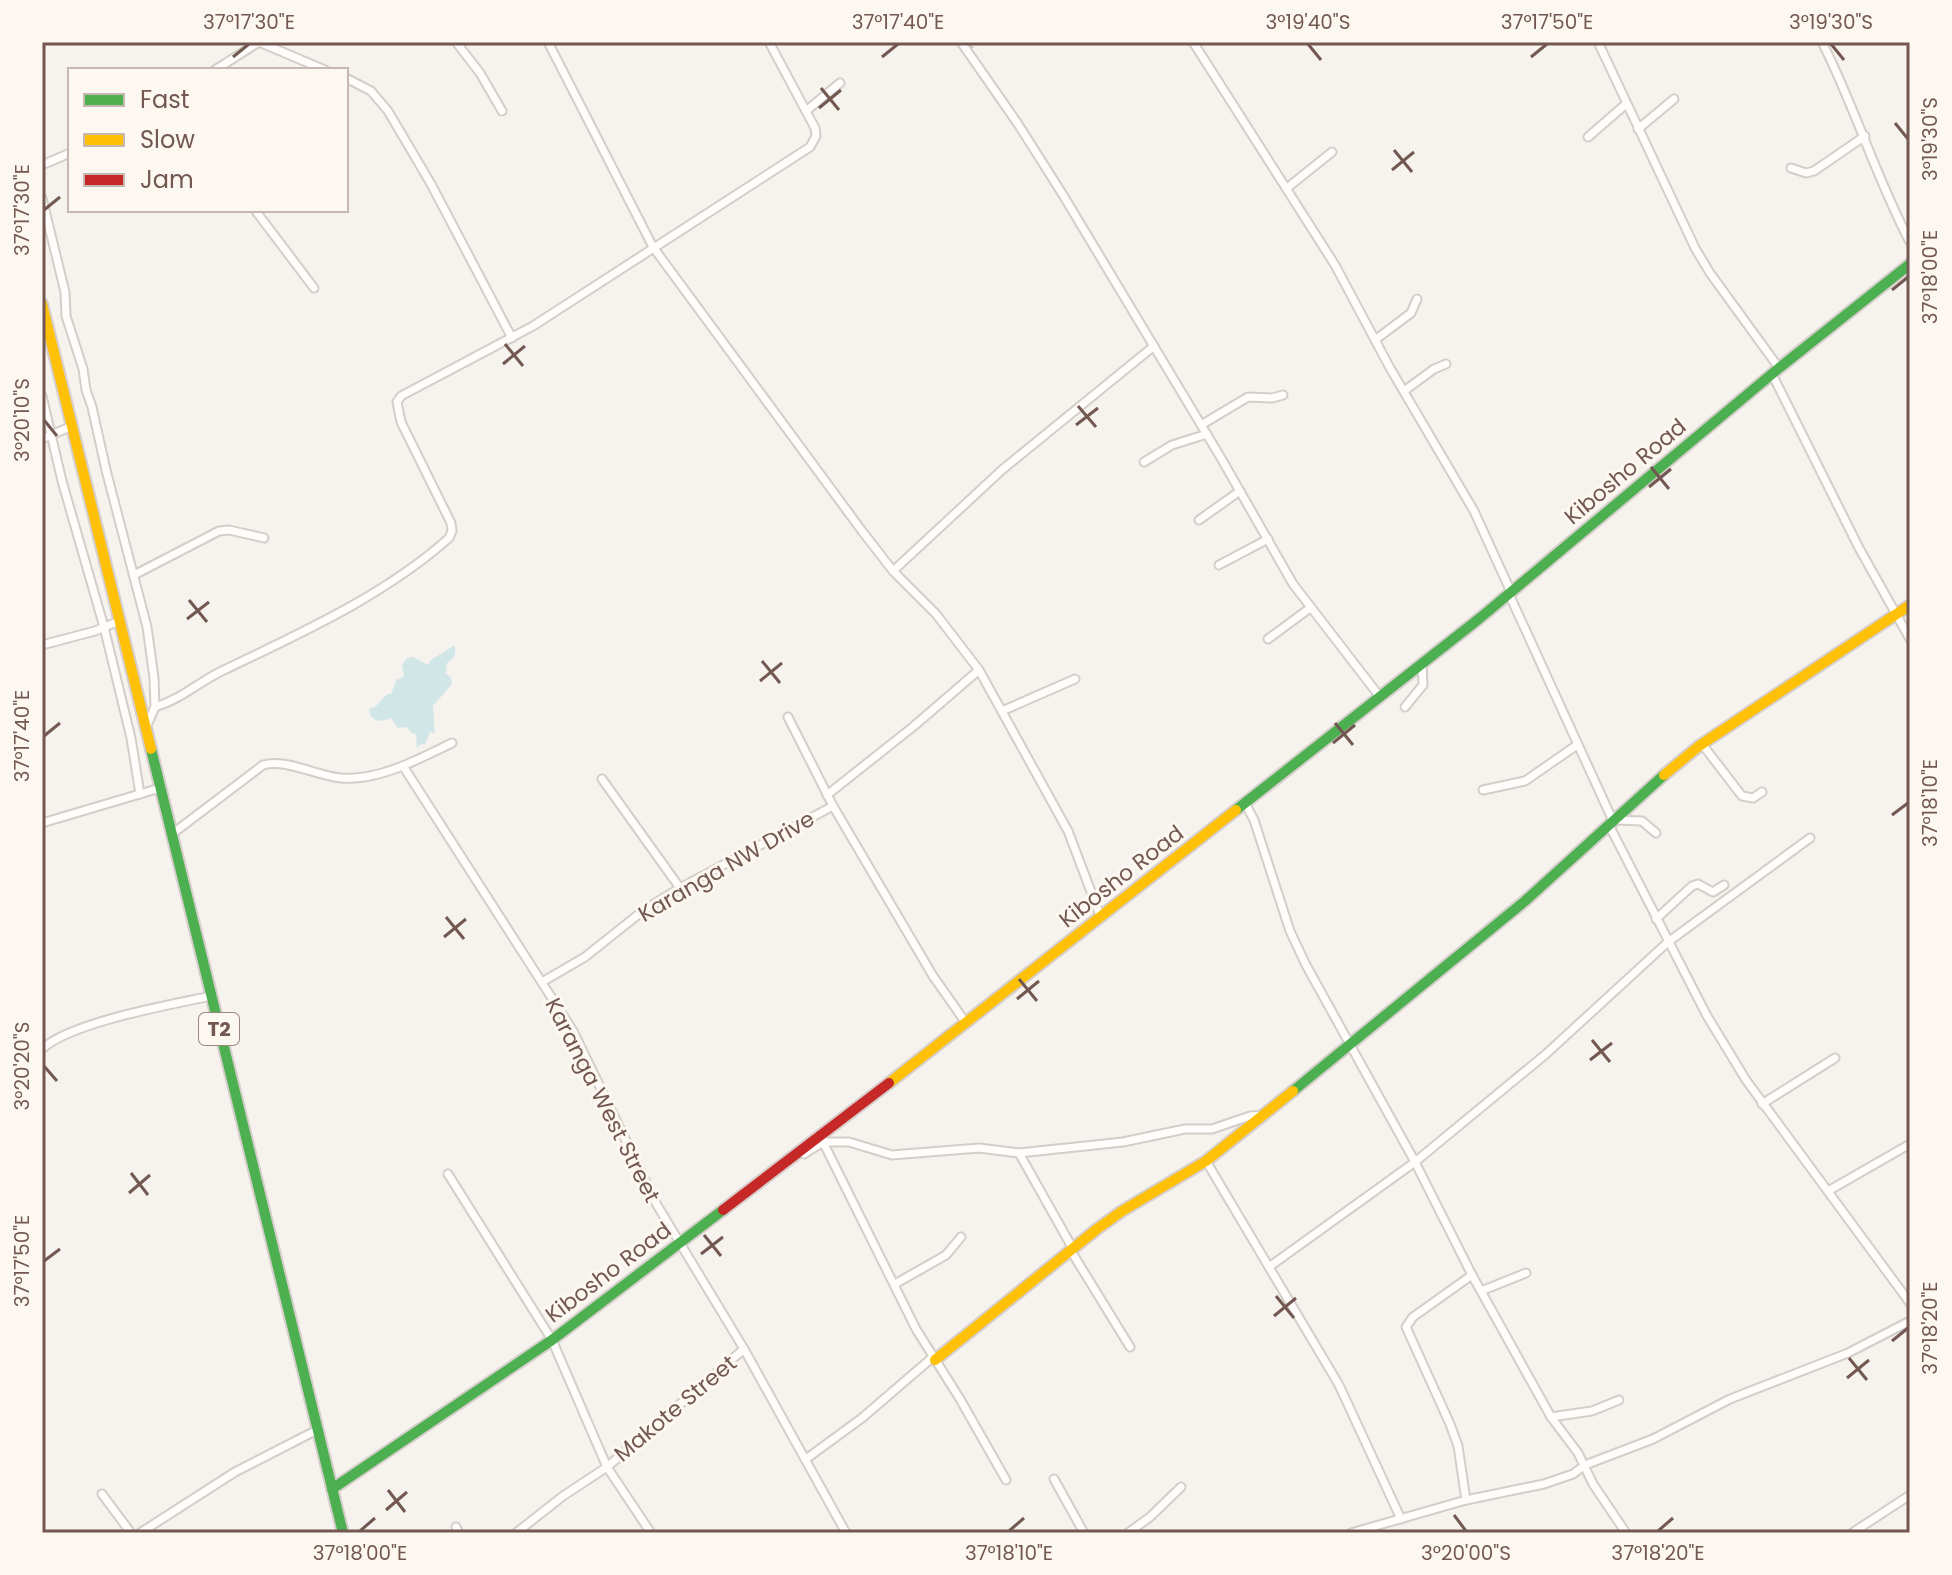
<svg xmlns="http://www.w3.org/2000/svg" width="1952" height="1575" viewBox="0 0 1952 1575" font-family="Poppins,sans-serif">
<rect width="100%" height="100%" fill="#f6f2ee"/>
<path fill="#d1e6e6" d="M455 645V656L447 663 446 674 451 677 452 684 433 706 435 733 430 732 425 744H421L417 748 416 734 411 733 407 727 398 728 391 718C380 723 370 722 369 709L376 706 387 694H391L397 678 399 680 404 676 402 665 407 658 413 657 428 665 431 660Z"/>
<g fill="none" stroke-linecap="round" stroke-linejoin="round">
<polyline stroke="#d5ccc7" stroke-width="7" stroke-dasharray="7 3.5" stroke-linecap="butt" points="966,48 976,42"/>
<g stroke="#d4cec9" stroke-width="11">
<g id="street">
<polyline points="259,42 325,70"/>
<polyline points="456,42 480,73 502,111"/>
<polyline points="548,42 653,247 862,531 893,571 936,614 979,670 1068,831 1101,918"/>
<polyline points="961,42 1018,124 1063,195 1221,458 1293,584 1380,697"/>
<polyline points="1193,42 1335,265 1390,368 1474,511 1511,592"/>
<polyline points="1598,42 1695,248 1710,273 1779,368"/>
<path d="M1822 42C1855 107 1876 178 1910 242"/>
<polyline points="215,70 259,42"/>
<polyline points="346,78 371,91 388,111 431,184 512,338"/>
<polyline points="806,111 840,83"/>
<polyline points="1638,129 1674,99"/>
<polyline points="1588,137 1626,104"/>
<polyline points="42,165 70,153"/>
<polyline points="1791,168 1806,173 1814,171 1865,136"/>
<polyline points="1287,188 1332,152"/>
<polyline points="42,198 65,292 66,316 83,369 86,390 92,407 106,470 147,627 154,678 155,707 148,723"/>
<polyline points="255,210 314,288"/>
<polyline points="1375,340 1411,313 1417,299"/>
<polyline points="1772,374 1859,548 1910,639"/>
<polyline points="1404,391 1434,369 1446,364"/>
<polyline points="42,396 62,481 104,627 131,738 140,794"/>
<polyline points="1201,425 1248,397 1272,398 1283,395"/>
<polyline points="42,439 70,427"/>
<polyline points="1144,462 1172,445 1207,434"/>
<polyline points="1199,520 1240,491"/>
<polyline points="1219,565 1268,539"/>
<polyline points="893,571 1003,469 1154,346"/>
<polyline points="134,575 219,531 229,530 264,538"/>
<polyline points="1509,594 1613,821"/>
<polyline points="1268,639 1310,608"/>
<polyline points="42,645 95,631 119,621"/>
<path d="M155 707C182 699 201 680 226 669 303 632 385 595 449 538L452 531 451 523 401 422 397 402 401 396 533 326 810 147 816 136 815 128 769 42"/>
<polyline points="1405,707 1423,685 1422,663"/>
<polyline points="1002,711 1075,679"/>
<polyline points="788,717 833,806 933,976 966,1023"/>
<polyline points="1702,744 1742,796 1753,798 1762,792"/>
<polyline points="403,766 573,1031 657,1205 744,1349 846,1533"/>
<polyline points="602,779 680,888"/>
<polyline points="1483,790 1525,781 1577,745"/>
<polyline points="827,795 914,726 979,670"/>
<polyline points="1245,803 1254,820 1290,931 1306,965 1415,1162 1472,1275 1551,1417 1578,1453 1593,1484 1626,1533"/>
<polyline points="1615,820 1642,821 1656,833"/>
<polyline points="42,823 160,788"/>
<polyline points="1609,825 1707,1016 1746,1080 1910,1303"/>
<path d="M172 834 263 765C285 758 317 776 341 778 380 781 418 759 452 743"/>
<polyline points="1656,919 1692,886 1698,884 1713,892 1724,885"/>
<polyline points="542,982 585,957 644,910 680,888 833,806"/>
<path d="M42 1049C71 1022 170 1005 211 996"/>
<polyline points="1762,1104 1835,1058"/>
<polyline points="823,1142 849,1142 892,1155 979,1148 1019,1153 1123,1142 1185,1129 1212,1129 1250,1116 1263,1115"/>
<polyline points="1019,1153 1073,1249"/>
<polyline points="804,1154 823,1142 916,1329 960,1399 1006,1480"/>
<polyline points="1206,1161 1339,1385 1401,1519"/>
<polyline points="448,1174 552,1340 607,1467 563,1496 516,1533"/>
<polyline points="1828,1191 1910,1144"/>
<polyline points="1071,1251 1130,1347"/>
<polyline points="1269,1267 1415,1162 1546,1054 1668,942 1810,838"/>
<polyline points="895,1284 946,1255 961,1237"/>
<polyline points="1481,1291 1526,1273"/>
<polyline points="1551,1417 1592,1411 1619,1400"/>
<polyline points="806,1459 862,1418 933,1357"/>
<polyline points="1054,1479 1084,1533"/>
<polyline points="102,1494 131,1533"/>
<polyline points="1466,1500 1458,1446 1450,1424 1406,1327 1413,1317 1472,1275"/>
<polyline points="456,1527 459,1533"/>
<polyline points="140,1533 235,1472 317,1430"/>
<polyline points="651,1533 607,1467 744,1349"/>
<polyline points="1128,1533 1150,1517 1181,1487"/>
<polyline points="1351,1533 1466,1500 1544,1484 1573,1474 1585,1465 1653,1439 1730,1399 1848,1353 1910,1321"/>
<polyline points="1852,1533 1910,1495"/>
</g>
</g>
<g stroke="#d6ceca" stroke-width="14">
<g id="fast">
<polyline points="151,749 343,1533"/>
<polyline points="1236,810 1480,618 1779,368 1910,264"/>
<polyline points="1293,1091 1525,901 1664,775"/>
<polyline points="332,1489 552,1340 723,1210"/>
</g>
</g>
<g stroke="#d6ceca" stroke-width="14">
<g id="slow">
<polyline points="42,304 151,749"/>
<polyline points="1664,775 1699,746 1910,605"/>
<polyline points="889,1083 1236,810"/>
<polyline points="935,1360 1097,1229 1122,1211 1206,1161 1293,1091"/>
</g>
</g>
<g stroke="#d6ceca" stroke-width="14">
<polyline id="jam" points="723,1210 889,1083"/>
</g>
<use href="#street" stroke="#fefdfc" stroke-width="7"/>
<use href="#fast" stroke="#4caf50" stroke-width="10"/>
<use href="#slow" stroke="#ffc107" stroke-width="10"/>
<use href="#jam" stroke="#c62828" stroke-width="10"/>
</g>
<path fill="none" stroke="#725851" stroke-width="3" d="M1308 44 1321 60M1831 44 1844 60M233 57 249 44M882 57 898 44M1531 57 1547 44M821 88 839 110M819 108 841 90M1895 123 1908 139M1394 150 1412 172M1392 170 1414 152M44 210 60 197M1892 290 1908 277M505 344 523 366M503 364 525 346M1078 406 1096 427M44 420 57 436M1076 425 1098 408M1651 467 1669 489M1649 487 1671 469M189 600 207 622M187 619 209 602M762 661 780 683M760 681 782 663M1335 723 1353 745M44 736 60 723M1333 743 1355 725M1892 815 1908 803M446 917 464 939M444 937 466 919M1019 979 1037 1001M1017 999 1039 981M1592 1040 1610 1062M1590 1060 1612 1043M44 1066 57 1081M131 1173 148 1195M129 1193 150 1175M704 1235 721 1256M701 1254 723 1237M44 1261 60 1249M1276 1296 1294 1318M1274 1316 1296 1298M1892 1341 1908 1328M1849 1358 1867 1380M1847 1378 1869 1360M388 1490 405 1512M386 1510 407 1492M1454 1515 1466 1531M360 1531 375 1518M1009 1531 1024 1518M1658 1531 1673 1518"/>
<g text-anchor="middle" stroke-width="6" stroke-linejoin="round" paint-order="stroke">
<rect fill="#fdf7f1" stroke="#9c8881" stroke-width="2" x="199" y="1013" width="40" height="32" rx="6"/>
<g font-size="20" font-weight="bold" fill="#725851">
<text x="219" y="1036">T2</text>
</g>
<g font-size="22" fill="#725851" stroke="#fdf7f1">
<text transform="translate(1625 471) rotate(-40)" y="8">Kibosho Road</text>
<text transform="translate(726 866) rotate(-30)" y="8">Karanga NW Drive</text>
<text transform="translate(1121 876) rotate(-38)" y="8">Kibosho Road</text>
<text transform="translate(603 1100) rotate(63)" y="8">Karanga West Street</text>
<text transform="translate(608 1272) rotate(-37)" y="8">Kibosho Road</text>
<text transform="translate(675 1408) rotate(-40)" y="8">Makote Street</text>
</g>
</g>
<rect width="1952" height="1575" fill="none" stroke="#fdf7f1" stroke-width="88"/>
<rect x="68" y="68" width="280" height="144" fill="#fdf7f1" stroke="#c5b7b1" stroke-width="2"/>
<rect x="84" y="94" width="40" height="12" fill="#4caf50" stroke="#c5b7b1" stroke-width="2"/>
<text x="140" y="108" font-size="24" fill="#725851">Fast</text>
<rect x="84" y="134" width="40" height="12" fill="#ffc107" stroke="#c5b7b1" stroke-width="2"/>
<text x="140" y="148" font-size="24" fill="#725851">Slow</text>
<rect x="84" y="174" width="40" height="12" fill="#c62828" stroke="#c5b7b1" stroke-width="2"/>
<text x="140" y="188" font-size="24" fill="#725851">Jam</text>
<rect x="44" y="44" width="1864" height="1487" fill="none" stroke="#725851" stroke-width="3"/>
<g font-size="20" text-anchor="middle" fill="#725851">
<text x="249" y="29">37°17'30"E</text>
<text x="898" y="29">37°17'40"E</text>
<text x="1308" y="29">3°19'40"S</text>
<text x="1547" y="29">37°17'50"E</text>
<text x="1831" y="29">3°19'30"S</text>
<text transform="translate(1930 139) rotate(-90)" y="7">3°19'30"S</text>
<text transform="translate(22 210) rotate(-90)" y="7">37°17'30"E</text>
<text transform="translate(1930 277) rotate(-90)" y="7">37°18'00"E</text>
<text transform="translate(22 420) rotate(-90)" y="7">3°20'10"S</text>
<text transform="translate(22 736) rotate(-90)" y="7">37°17'40"E</text>
<text transform="translate(1930 803) rotate(-90)" y="7">37°18'10"E</text>
<text transform="translate(22 1066) rotate(-90)" y="7">3°20'20"S</text>
<text transform="translate(22 1261) rotate(-90)" y="7">37°17'50"E</text>
<text transform="translate(1930 1328) rotate(-90)" y="7">37°18'20"E</text>
<text x="360" y="1560">37°18'00"E</text>
<text x="1009" y="1560">37°18'10"E</text>
<text x="1466" y="1560">3°20'00"S</text>
<text x="1658" y="1560">37°18'20"E</text>
</g>
</svg>
